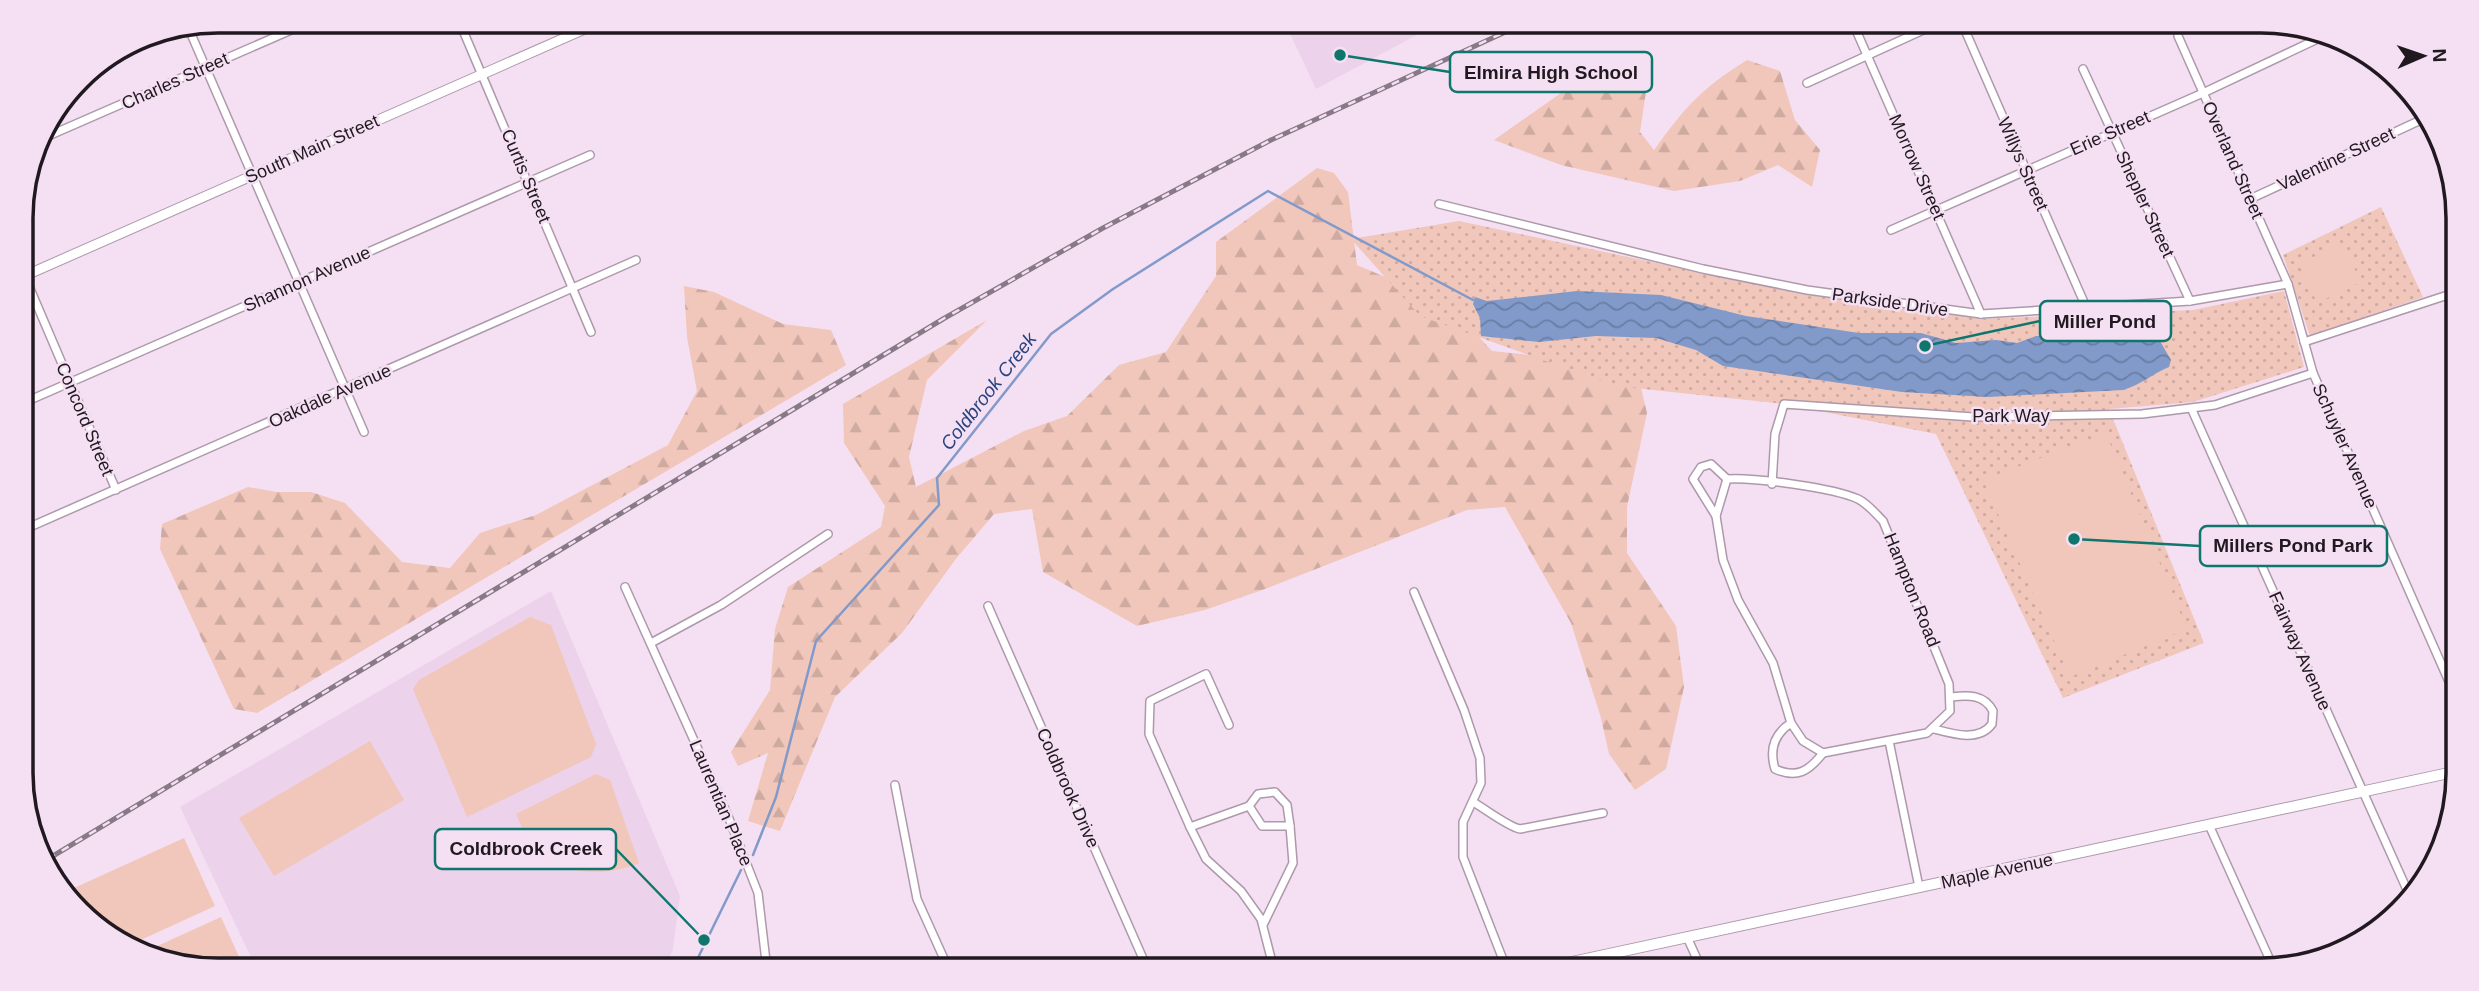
<svg xmlns="http://www.w3.org/2000/svg" width="2479" height="991" viewBox="0 0 2479 991" font-family="Arial,sans-serif">
<defs>
<pattern id="forest-firs" width="22" height="20" patternUnits="userSpaceOnUse" patternTransform="scale(1.75)"><rect width="22" height="20" fill="#f1c6bb"/><path d="M5 1l3.5 6h-7zM16 11l3.5 6h-7z" fill="#ceaaa0"/></pattern>
<pattern id="park-dots" width="8" height="8" patternUnits="userSpaceOnUse" patternTransform="scale(1.75)"><rect width="8" height="8" fill="#f1c6bb"/><path d="M2 2h.1M6 6h.1" fill="none" stroke="#ceaaa0" stroke-width="1.8" stroke-linecap="round"/></pattern>
<pattern id="water-waves" width="16" height="10" patternUnits="userSpaceOnUse" patternTransform="scale(1.75)"><rect width="16" height="10" fill="#819aca"/><path d="M0 5q4-4 8 0t8 0" fill="none" stroke="#697da4"/></pattern>
</defs>
<rect width="100%" height="100%" fill="#f5e0f3"/>
<g fill="#edd2eb">
<polygon points="1284,21 1443,21 1316,89"/>
<polygon points="551,591 680,896 673,949 665,970 257,970 180,807"/>
</g>
<g fill="url(#forest-firs)">
<path d="M1747 60 1780 71 1795 120 1820 150 1812 187 1778 165 1740 181 1674 191 1561 165 1494 140 1598 67 1615 64 1647 85 1640 132 1654 150C1685 107 1702 88 1747 60Z"/>
<polygon points="1317,168 1334,173 1348,192 1357,265 1437,299 1457,313 1492,351 1622,364 1637,371 1647,413 1627,507 1627,553 1676,626 1684,687 1666,769 1635,790 1609,754 1601,718 1571,623 1505,507 1467,510 1265,589 1205,610 1137,626 1043,572 1032,509 994,514 955,560 902,633 835,697 780,831 748,821 768,753 738,766 731,752 770,690 775,629 788,587 881,527 885,506 844,443 843,404 987,320 927,380 909,457 916,487 1024,431 1067,416 1119,365 1166,352 1216,276 1216,242"/>
<polygon points="684,286 714,292 783,324 831,330 846,365 257,713 234,709 160,549 162,524 248,487 277,492 311,492 345,503 402,562 450,568 480,533 536,515 668,445 697,391 687,337"/>
</g>
<g fill="url(#park-dots)">
<polygon points="2381,207 2423,297 2310,336 2283,255"/>
<polygon points="1459,221 1802,294 1983,319 2193,310 2284,291 2304,367 2193,402 2109,409 2204,643 2063,698 1936,434 1784,404 1615,386 1420,316 1351,239"/>
</g>
<g fill="#f1c6bb">
<polygon points="2342,243 2361,282 2317,303 2299,264"/>
<polygon points="2106,433 2187,629 2070,677 1983,480"/>
<polygon points="530,617 551,625 596,744 591,757 467,817 413,689 419,680"/>
<polygon points="370,741 404,800 274,876 239,818"/>
<path d="M596 774 610 780 639 863C607 877 560 876 534 848 526 840 521 824 516 814Z"/>
<polygon points="184,838 215,906 132,944 86,913 74,888"/>
<path d="M221 917 245 970C214 970 170 970 144 952Z"/>
</g>
<path fill="url(#water-waves)" d="M1577 291 1661 295 1746 316 1859 333H1921L1956 343 1996 340 2017 343 2036 336 2138 330 2157 336 2171 360 2169 367C2152 374 2141 385 2123 390L1988 397 1902 392 1723 366 1696 350 1656 338 1596 336 1539 342 1481 336 1480 318 1473 304 1475 297 1487 301Z"/>
<g fill="none" stroke-linecap="round" stroke-linejoin="round">
<g stroke="#819aca" stroke-width="2.5">
<polyline points="753,855 776,797 816,641 939,505 937,478 1051,334 1113,289 1268,191 1473,300"/>
<polyline points="692,970 741,870"/>
</g>
<g stroke="#ad99ab" stroke-width="10">
<g id="minor">
<polyline points="459,21 591,332"/>
<polyline points="1852,21 1981,314"/>
<polyline points="1961,21 2086,307"/>
<polyline points="188,27 364,432"/>
<polyline points="2178,36 2288,284 2313,373 2458,702"/>
<polyline points="2083,69 2190,301"/>
<polyline points="1807,83 1943,21"/>
<polyline points="39,140 312,21"/>
<polyline points="2250,199 2423,119"/>
<polyline points="1439,204 1703,269 1807,290 1981,314 2190,301 2288,284"/>
<polyline points="1891,230 2203,93 2328,34"/>
<polyline points="22,270 116,490"/>
<polyline points="2304,342 2457,292"/>
<polyline points="23,403 590,155"/>
<polyline points="2192,410 2408,892"/>
<path d="M1727 479C1753 477 1834 488 1858 499 1868 504 1875 513 1883 521L1949 684 1950 711 1927 733 1823 753 1803 741 1791 723 1773 663 1738 600 1723 560 1716 516Z"/>
<polyline points="1772,484 1775,434 1784,404 1973,417 2142,414 2215,405 2313,373"/>
<polyline points="1716,516 1693,479 1701,467 1711,464 1727,479"/>
<polyline points="23,530 636,260"/>
<polyline points="625,587 728,816 758,893 767,970"/>
<polyline points="1414,592 1464,710 1480,758 1481,783 1463,822 1463,857 1507,970"/>
<polyline points="988,606 1148,970"/>
<polyline points="651,643 721,605 828,534"/>
<path d="M1791 723C1774 734 1769 749 1775 769 1797 779 1809 771 1823 753"/>
<path d="M1934 729C1953 734 1979 742 1992 724L1993 711C1984 694 1968 695 1951 697"/>
<polyline points="1889,741 1919,887"/>
<polyline points="895,785 917,899 949,970"/>
<path d="M1473 802C1487 810 1507 826 1520 829L1603 813"/>
<polyline points="1249,806 1258,794 1275,792 1287,805 1290,826"/>
<polyline points="2209,825 2274,969"/>
<polyline points="1190,827 1149,734 1150,701 1206,674 1229,725"/>
<polyline points="1263,925 1293,863 1290,826 1262,826 1249,806 1190,827 1206,859 1241,891 1261,919 1274,970"/>
<polyline points="1687,937 1702,970"/>
</g>
</g>
<g stroke="#ad99ab" stroke-width="11">
<polyline id="tertiary" points="22,277 603,21"/>
</g>
<g stroke="#ad99ab" stroke-width="12">
<polyline id="secondary" points="1535,970 2458,771"/>
</g>
<use href="#minor" stroke="#fff" stroke-width="7"/>
<use href="#tertiary" stroke="#fff" stroke-width="9"/>
<use href="#secondary" stroke="#fff" stroke-width="10"/>
<g stroke="#877986" stroke-width="5">
<polyline id="rail" points="48,859 943,319 1103,228 1271,140 1529,21"/>
</g>
<use href="#rail" stroke="#f5e0f3" stroke-width="2.5" stroke-dasharray="8" stroke-linecap="butt"/>
</g>
<g text-anchor="middle" stroke-width="5" stroke-linejoin="round" paint-order="stroke">
<g font-size="18" fill="#211920" stroke="#f5e0f3">
<text transform="translate(175 81) rotate(-24)" y="6">Charles Street</text>
<text transform="translate(2110 133) rotate(-24)" y="6">Erie Street</text>
<text transform="translate(312 149) rotate(-24)" y="6">South Main Street</text>
<text transform="translate(2336 159) rotate(-25)" y="6">Valentine Street</text>
<text transform="translate(2233 160) rotate(66)" y="6">Overland Street</text>
<text transform="translate(2023 164) rotate(66)" y="6">Willys Street</text>
<text transform="translate(1917 167) rotate(66)" y="6">Morrow Street</text>
<text transform="translate(526 176) rotate(67)" y="6">Curtis Street</text>
<text transform="translate(2145 204) rotate(65)" y="6">Shepler Street</text>
<text transform="translate(307 279) rotate(-24)" y="6">Shannon Avenue</text>
<text transform="translate(1890 302) rotate(8)" y="6">Parkside Drive</text>
<text transform="translate(330 396) rotate(-24)" y="6">Oakdale Avenue</text>
<text x="2011" y="422">Park Way</text>
<text transform="translate(85 419) rotate(67)" y="6">Concord Street</text>
<text transform="translate(2345 446) rotate(66)" y="6">Schuyler Avenue</text>
<text transform="translate(1912 590) rotate(68)" y="6">Hampton Road</text>
<text transform="translate(2300 651) rotate(66)" y="6">Fairway Avenue</text>
<text transform="translate(1068 788) rotate(66)" y="6">Coldbrook Drive</text>
<text transform="translate(721 803) rotate(67)" y="6">Laurentian Place</text>
<text transform="translate(1997 871) rotate(-12)" y="6">Maple Avenue</text>
</g>
<g font-size="19" font-style="italic" fill="#284480" stroke="#f5e0f3">
<text transform="translate(988 391) rotate(-52)" y="7">Coldbrook Creek</text>
</g>
</g>
<path d="M0 0H2479V991H0ZM218 33H2261A185 185 0 0 1 2446 218V773A185 185 0 0 1 2261 958H218A185 185 0 0 1 33 773V218A185 185 0 0 1 218 33Z" fill="#f5e0f3" fill-rule="evenodd"/>
<path fill="none" stroke="#211920" stroke-width="3.5" d="M218 33H2261A185 185 0 0 1 2446 218V773A185 185 0 0 1 2261 958H218A185 185 0 0 1 33 773V218A185 185 0 0 1 218 33Z"/>
<path fill="none" stroke="#0f766e" stroke-width="2.5" d="M1340 55L1450 72M1925 346L2040 321M2074 539L2200 546M704 940L616 849"/>
<g fill="#0f766e" stroke="#f5e0f3" stroke-width="2.5">
<circle cx="1340" cy="55" r="7"/>
<circle cx="1925" cy="346" r="7"/>
<circle cx="2074" cy="539" r="7"/>
<circle cx="704" cy="940" r="7"/>
</g>
<g fill="#f5e0f3" stroke="#0f766e" stroke-width="2.5">
<rect x="1450" y="52" width="202" height="40" rx="7"/>
<rect x="2040" y="301" width="131" height="40" rx="7"/>
<rect x="2200" y="526" width="187" height="40" rx="7"/>
<rect x="435" y="829" width="181" height="40" rx="7"/>
</g>
<g font-size="19" text-anchor="middle" font-weight="bold" fill="#211920">
<text x="1551" y="79">Elmira High School</text>
<text x="2105" y="328">Miller Pond</text>
<text x="2293" y="552">Millers Pond Park</text>
<text x="526" y="855">Coldbrook Creek</text>
</g>
<g transform="translate(2423 56) rotate(88)" stroke="#f5e0f3" stroke-width="5" paint-order="stroke">
<path d="M0-5L12 26L0 18L-12 26Z" fill="#211920"/>
<text y="-10" font-size="19" font-weight="bold" text-anchor="middle" fill="#211920">N</text>
</g>
</svg>
